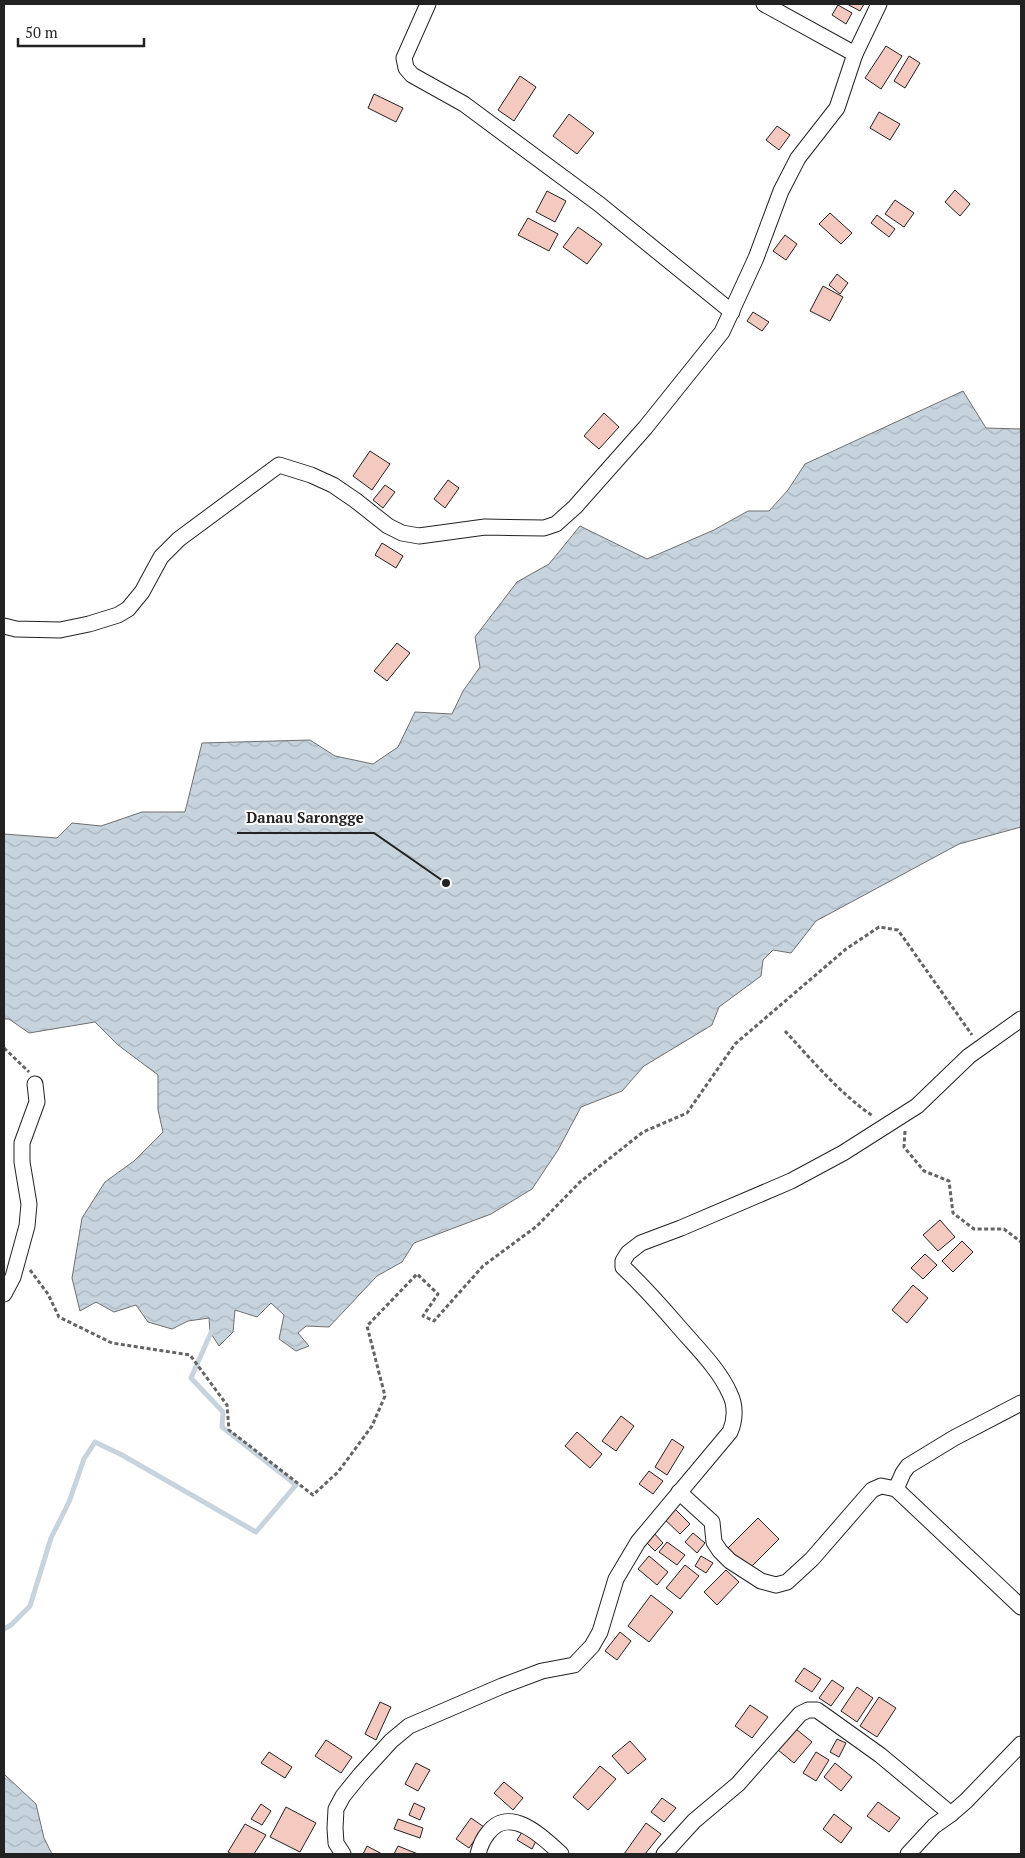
<svg xmlns="http://www.w3.org/2000/svg" width="1025" height="1858" viewBox="0 0 1025 1858" font-family="'PT Serif',serif">
<defs>
<pattern id="water-waves" width="16" height="10" patternUnits="userSpaceOnUse" patternTransform="scale(1.25)"><rect width="16" height="10" fill="#c7d3dd"/><path d="M0 5q4-4 8 0t8 0" fill="none" stroke="#abb5bd"/></pattern>
</defs>
<rect width="100%" height="100%" fill="#fff"/>
<g fill="url(#water-waves)" stroke="#6f6f6f">
<polygon points="963,391 986,428 1021,429 1021,827 959,844 816,921 791,953 773,950 763,960 761,976 719,1007 712,1025 644,1066 622,1091 581,1107 558,1150 532,1189 491,1214 414,1243 402,1262 377,1276 329,1327 306,1326 298,1333 309,1346 296,1351 279,1339 284,1315 271,1303 257,1317 235,1310 233,1332 219,1346 210,1332 209,1318 188,1321 172,1329 148,1322 136,1305 114,1312 96,1302 80,1311 72,1278 82,1218 105,1182 134,1161 163,1132 158,1110 158,1075 118,1045 95,1022 29,1033 9,1019 4,1019 4,834 57,838 72,823 101,826 142,812 185,812 202,743 310,740 335,756 373,764 398,747 415,712 452,714 463,691 480,667 475,637 517,582 549,564 580,526 647,559 714,530 748,511 769,511 788,490 805,464"/>
<polygon points="4,1774 36,1804 44,1838 52,1854 4,1854"/>
</g>
<g fill="none" stroke-linecap="round" stroke-linejoin="round">
<polyline stroke="#c7d3dd" stroke-width="5" points="4,1629 11,1625 30,1606 51,1538 69,1502 84,1459 95,1442 122,1455 256,1532 296,1485 222,1427 223,1412 191,1378 213,1328"/>
</g>
<g fill="#f3c9c0" stroke="#222">
<polygon points="847,4 864,4 860,11"/>
<polygon points="838,5 852,13 846,24 832,15"/>
<polygon points="886,46 902,56 881,89 865,78"/>
<polygon points="909,56 920,63 905,88 894,81"/>
<polygon points="520,76 536,87 514,121 498,110"/>
<polygon points="374,94 403,108 396,122 368,108"/>
<polygon points="879,112 900,124 890,140 870,128"/>
<polygon points="569,114 594,133 577,154 553,136"/>
<polygon points="777,126 790,135 779,150 766,140"/>
<polygon points="955,190 970,204 960,216 945,202"/>
<polygon points="547,191 566,201 555,222 536,212"/>
<polygon points="895,200 914,213 904,227 885,214"/>
<polygon points="830,213 852,233 841,244 819,224"/>
<polygon points="877,215 895,229 889,237 871,223"/>
<polygon points="528,218 558,234 549,251 518,235"/>
<polygon points="578,227 602,244 587,264 563,247"/>
<polygon points="785,235 797,244 786,260 773,251"/>
<polygon points="837,274 848,283 840,294 829,285"/>
<polygon points="823,286 843,297 830,321 810,311"/>
<polygon points="753,312 769,322 762,331 747,321"/>
<polygon points="604,413 619,427 599,449 584,436"/>
<polygon points="370,451 390,464 372,490 353,476"/>
<polygon points="448,480 459,488 445,508 434,499"/>
<polygon points="385,485 395,492 383,508 373,500"/>
<polygon points="382,543 403,556 396,568 375,555"/>
<polygon points="397,643 410,653 387,681 374,671"/>
<polygon points="940,1220 955,1237 938,1251 923,1235"/>
<polygon points="962,1241 973,1252 953,1272 942,1261"/>
<polygon points="925,1254 937,1265 923,1279 911,1268"/>
<polygon points="913,1285 928,1298 907,1323 892,1310"/>
<polygon points="621,1416 634,1426 616,1451 602,1441"/>
<polygon points="577,1432 602,1454 590,1468 565,1446"/>
<polygon points="672,1439 684,1447 667,1475 655,1467"/>
<polygon points="649,1471 663,1481 653,1494 639,1484"/>
<polygon points="673,1507 690,1524 680,1534 663,1518"/>
<polygon points="758,1518 779,1539 749,1569 728,1548"/>
<polygon points="653,1532 663,1543 655,1551 644,1540"/>
<polygon points="693,1533 705,1543 697,1553 685,1542"/>
<polygon points="667,1542 685,1555 677,1565 659,1552"/>
<polygon points="649,1556 668,1572 657,1585 638,1569"/>
<polygon points="701,1556 713,1563 706,1573 695,1566"/>
<polygon points="685,1565 699,1576 680,1599 666,1588"/>
<polygon points="726,1570 739,1582 717,1605 704,1592"/>
<polygon points="651,1595 673,1612 649,1642 628,1626"/>
<polygon points="620,1632 631,1641 617,1660 605,1651"/>
<polygon points="804,1668 821,1679 812,1692 795,1681"/>
<polygon points="832,1680 844,1688 831,1706 819,1698"/>
<polygon points="857,1687 873,1698 857,1722 841,1711"/>
<polygon points="879,1697 896,1708 877,1737 860,1726"/>
<polygon points="380,1702 391,1707 376,1740 365,1734"/>
<polygon points="750,1705 768,1717 752,1738 735,1726"/>
<polygon points="796,1729 812,1742 794,1763 778,1750"/>
<polygon points="837,1739 846,1743 839,1757 830,1752"/>
<polygon points="326,1740 352,1757 341,1773 315,1756"/>
<polygon points="630,1741 646,1759 628,1774 612,1756"/>
<polygon points="269,1752 292,1767 285,1778 261,1763"/>
<polygon points="816,1752 829,1760 816,1781 803,1773"/>
<polygon points="416,1763 430,1770 418,1791 405,1784"/>
<polygon points="835,1763 852,1777 841,1791 824,1777"/>
<polygon points="600,1766 616,1779 588,1810 573,1797"/>
<polygon points="504,1782 523,1798 513,1810 494,1793"/>
<polygon points="662,1798 676,1808 664,1822 651,1812"/>
<polygon points="878,1802 900,1818 889,1832 867,1816"/>
<polygon points="414,1803 425,1808 420,1820 409,1815"/>
<polygon points="261,1804 271,1811 262,1825 251,1819"/>
<polygon points="286,1807 316,1823 300,1852 270,1837"/>
<polygon points="834,1814 852,1828 841,1843 823,1829"/>
<polygon points="471,1818 484,1827 469,1848 456,1839"/>
<polygon points="398,1819 423,1828 420,1838 394,1829"/>
<polygon points="646,1823 661,1834 645,1854 624,1854"/>
<polygon points="245,1824 266,1835 254,1854 232,1854 228,1852"/>
<polygon points="522,1832 536,1841 532,1849 517,1840"/>
<polygon points="367,1846 382,1854 363,1854"/>
<polygon points="398,1846 418,1854 394,1854"/>
</g>
<g fill="none" stroke-linecap="round" stroke-linejoin="round">
<g stroke="#222" stroke-width="17">
<g id="street">
<polyline points="428,4 404,58 406,68 412,75 464,104 599,204 732,312"/>
<polyline points="764,4 855,54"/>
<polyline points="4,626 16,629 60,630 89,624 118,615 128,609 142,592 161,557 179,539 279,465 311,475 333,485 355,500 388,526 402,533 419,536 485,527 544,528 556,524 575,507 645,428 722,332 756,258 781,191 798,158 837,108 855,54 879,4"/>
<polyline points="4,1294 13,1277 27,1226 29,1204 22,1162 22,1143 37,1102 35,1084"/>
<polyline points="1021,1403 954,1438 908,1466 903,1473 896,1489 1021,1607"/>
<polyline points="679,1492 712,1522 714,1542 720,1551 730,1561 761,1581 776,1585 787,1582 812,1559 872,1490 881,1486 896,1489"/>
<path d="M343 1854 336 1843 335 1828 336 1809 343 1796 360 1775 391 1741 409 1726 502 1686 542 1671 574 1665 592 1646 600 1632 616 1579 638 1542 730 1432C735 1421 736 1406 730 1394 719 1369 697 1348 679 1327 661 1306 643 1286 623 1267V1261L628 1253 641 1243 681 1228 791 1181 843 1153 917 1106 969 1056 1021 1019"/>
<path d="M478 1854C480 1846 483 1839 488 1833 510 1804 544 1838 561 1854"/>
<polyline points="664,1854 694,1821 738,1784 800,1714 808,1710 817,1710 880,1755 951,1814"/>
<polyline points="908,1854 934,1826 951,1814 966,1801 1021,1744"/>
</g>
</g>
<g stroke="#646464" stroke-width="3" stroke-dasharray="4 2.5" stroke-linecap="butt">
<path d="M785 1031C812 1060 840 1094 873 1116"/>
<polyline points="4,1048 29,1072"/>
<polyline points="905,1131 904,1147 924,1171 949,1181 953,1213 974,1229 1004,1229 1021,1242"/>
<polyline points="30,1270 48,1294 59,1317 112,1343 190,1355 227,1405 229,1430 313,1495 338,1472 372,1426 385,1396 367,1326 417,1274 438,1294 423,1316 434,1321 483,1266 537,1226 580,1182 643,1132 687,1113 735,1044 846,949 879,927 898,930 972,1035"/>
</g>
<use href="#street" stroke="#fff" stroke-width="15"/>
</g>
<path fill="none" stroke="#222" stroke-width="2" d="M446 883L374 833H237"/>
<circle fill="#222" stroke="#fff" stroke-width="2" cx="446" cy="883" r="5"/>
<g font-size="15" text-anchor="middle" font-weight="bold" fill="#222" stroke="#fff" stroke-width="4" stroke-linejoin="round" paint-order="stroke">
<text x="305" y="823">Danau Sarongge</text>
</g>
<rect width="1025" height="1858" fill="none" stroke="#222222" stroke-width="10"/>
<path d="M18 38v8h126v-8" fill="none" stroke="#222222" stroke-width="2.5"/>
<text x="25" y="38" font-size="15" fill="#222222" stroke="#ffffff" stroke-width="4" paint-order="stroke">50 m</text>
</svg>
